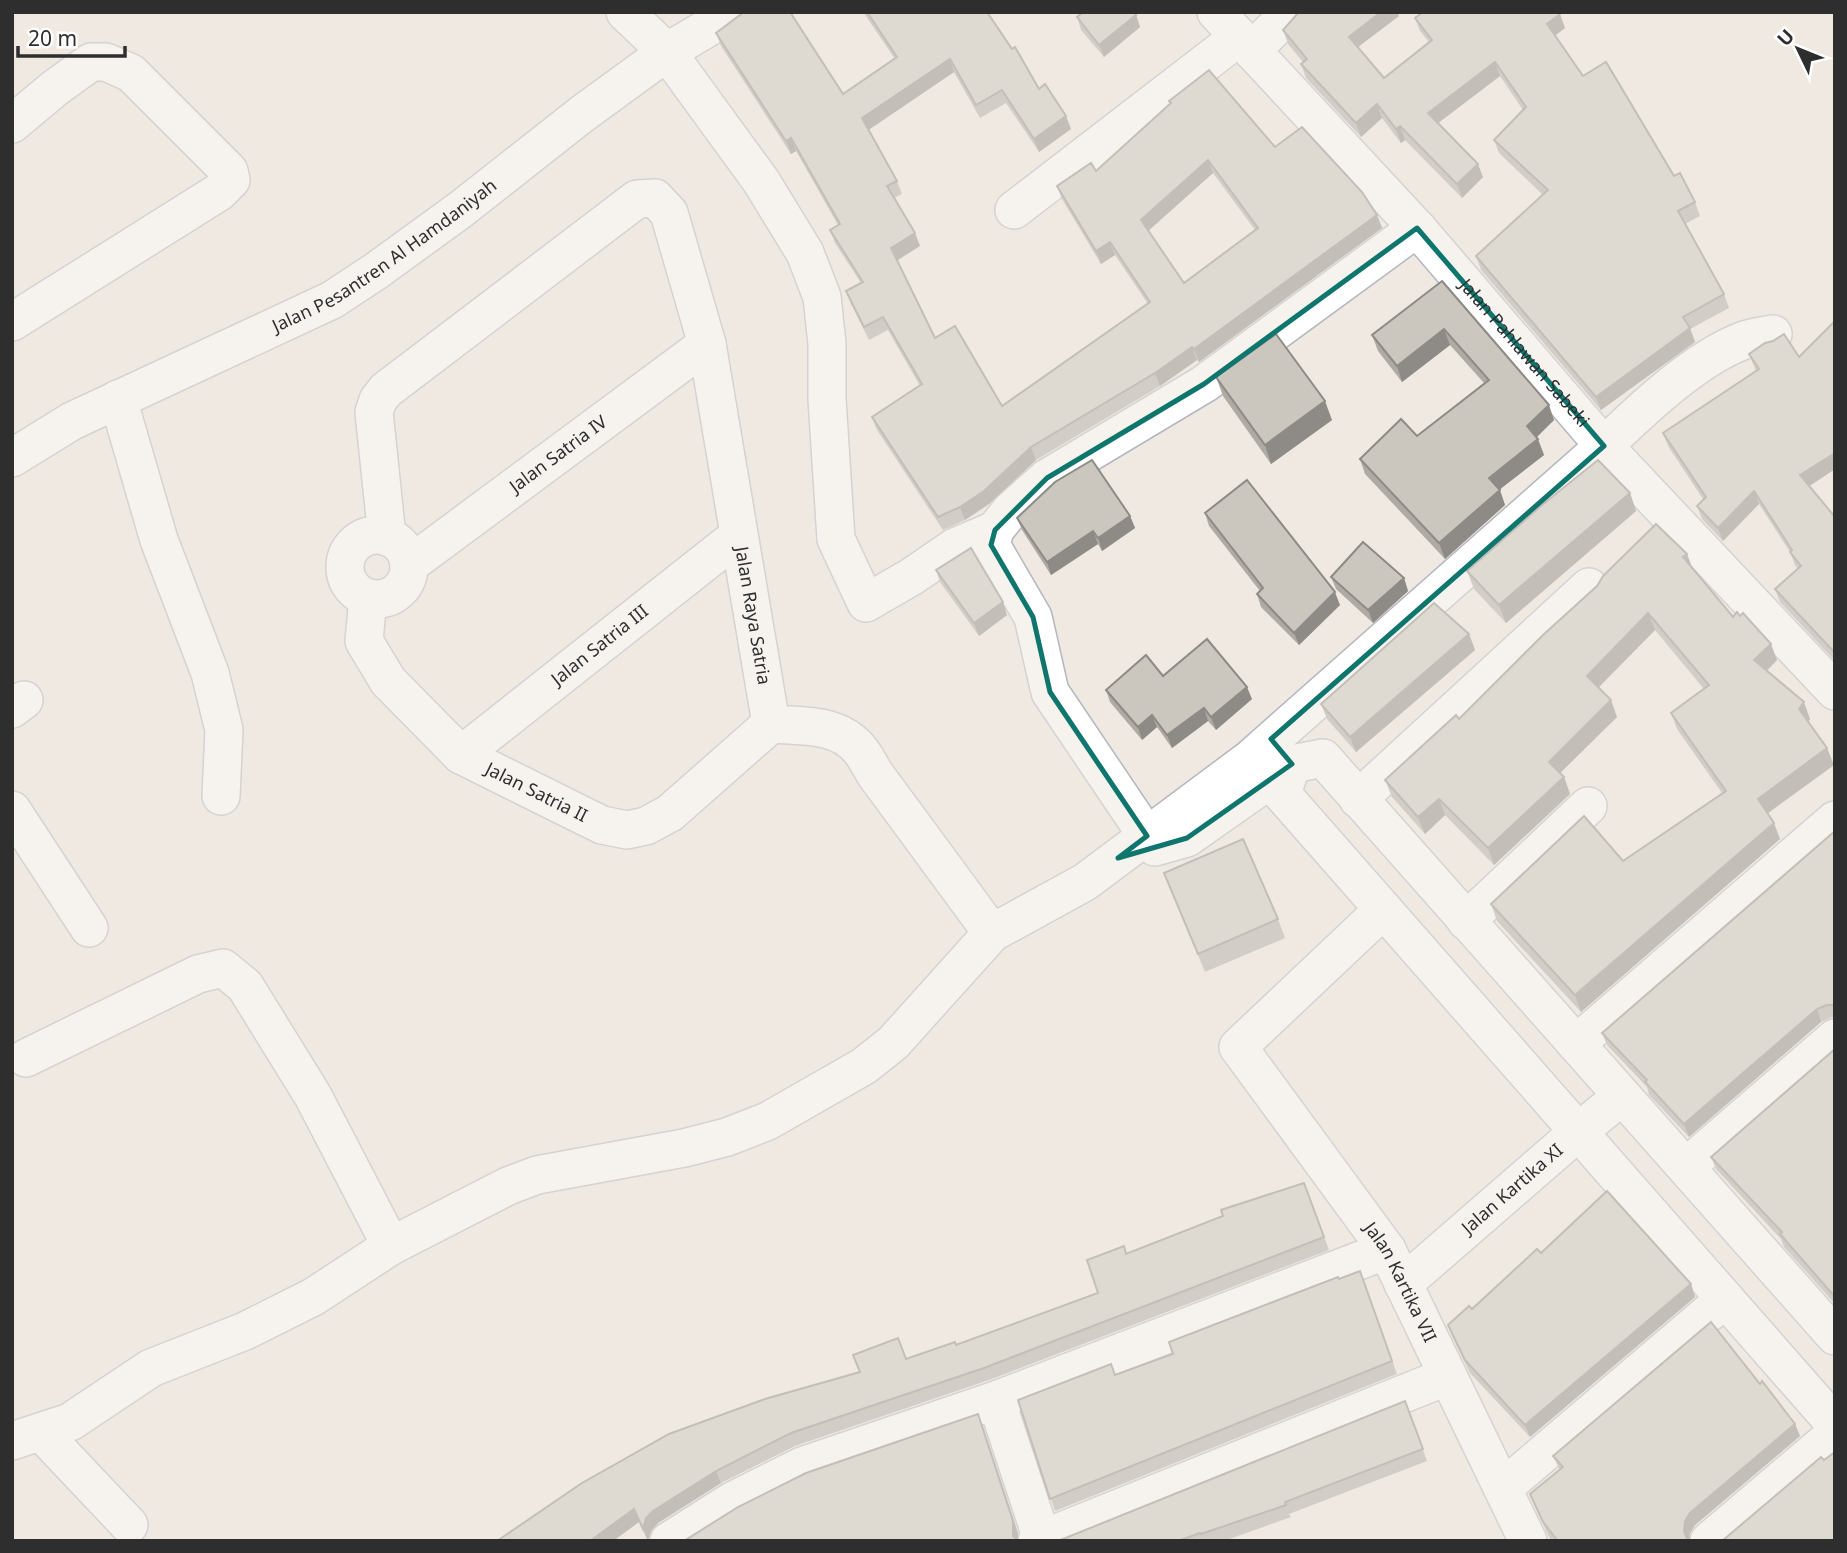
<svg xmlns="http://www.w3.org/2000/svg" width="1847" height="1553" viewBox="0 0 1847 1553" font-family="'Noto Sans',sans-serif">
<rect width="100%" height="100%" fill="#efe9e1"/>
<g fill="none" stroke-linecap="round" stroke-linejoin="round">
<g stroke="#b4b7c1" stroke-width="40">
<g id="street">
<polyline points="625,12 667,52 761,181 805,253 822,297 827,344 827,399 836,539 866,603 911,577 955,547 995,530"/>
<path id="s1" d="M1216 12 1417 228 1604 446 1835 691"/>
<polyline points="1252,51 1290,12"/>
<polyline points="12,124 55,88 91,62 106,62 131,73 229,171 231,180 219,192 12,322"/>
<polyline points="1014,210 1239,37"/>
<polyline points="118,399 159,540 210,673 224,730 221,796"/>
<path id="s2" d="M12 458 72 421 332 300 376 271 460 210 582 114 667 52 734 12"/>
<circle cx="377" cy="567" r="32"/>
<path id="s3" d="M387 537 374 412 378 400 386 390 637 199 655 198 669 213 707 344 771 724C801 726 839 723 860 750 866 757 870 766 875 774L992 933"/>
<path id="s4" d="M409 565 707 344"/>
<path id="s5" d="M368 598 364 641 388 681 461 755 602 825 627 830 646 826 670 813 771 724"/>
<polyline points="12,709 24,700"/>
<path id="s6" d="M461 755 738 536"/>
<polyline points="1292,764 1282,794 1835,1424"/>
<polyline points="1358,799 1589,587"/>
<polyline points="12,810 89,928"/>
<polyline points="1147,836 1050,692 1033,617 991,545 995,530 1011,510 1047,478 1204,384 1417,228"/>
<polyline points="1155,847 1187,838 1292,764 1323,758 1835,1336"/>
<path id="s7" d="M1383 910 1238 1047 1387 1250 1528 1541"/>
<polyline points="1466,921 1588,806"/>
<polyline points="1576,1044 1835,820"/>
<polyline points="26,1058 198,974 223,968 245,986 313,1096 391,1246"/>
<polyline points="1686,1167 1835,1038"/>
<path id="s8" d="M1403 1284 1578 1132 1622 1096"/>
<polyline points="996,1400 1042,1539"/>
<polyline points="41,1432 129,1525"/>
<path d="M12 1441 70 1422 151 1368 245 1331 313 1297 391 1246 508 1186 537 1175 684 1148 727 1137 768 1121 864 1066 893 1043 992 933 1085 882 1250 759 1604 446C1640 411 1695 359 1742 341 1751 337 1763 336 1773 334"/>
<polyline points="1503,1488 1725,1299"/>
<polyline points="669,1541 732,1501 802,1466 996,1400 1387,1250"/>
<polyline points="1037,1541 1448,1376"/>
<polyline points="1709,1541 1835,1434"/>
</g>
</g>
<use href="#street" stroke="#fff" stroke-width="37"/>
</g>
<g fill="#afaba4" fill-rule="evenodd">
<path d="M863 12H987L1039 89 1071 129 1039 152 1006 103 980 118 954 72 868 130 897 181 902 194 894 198 915 233 920 246 897 261 935 338 1002 406 1148 304 1115 255 1101 264 1062 199 1057 186 1096 171 1170 104 1169 101 1275 147 1377 215 1382 228 1199 362 1197 360 1160 386 1036 460 989 504 965 520 943 530 877 430 872 417 920 386 888 330 869 340 851 304 846 291 861 283 835 243 830 230 838 225 796 151 791 154 721 46 716 33 843 94 895 59ZM1213 173 1255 230 1184 283 1148 230Z"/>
<polygon points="1136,15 1140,27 1104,57 1081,30 1077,17"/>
<polygon points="1399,16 1358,47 1384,78 1429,42 1420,31 1415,18 1565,28 1555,35 1583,76 1674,176 1695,202 1700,216 1685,224 1724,294 1729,308 1690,329 1695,342 1601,410 1481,270 1476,256 1543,195 1499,153 1494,140 1523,110 1500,76 1438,123 1483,177 1462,198 1405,140 1401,143 1382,118 1361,137 1306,78 1301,64 1303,62 1288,44 1283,30"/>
<polygon points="1442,281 1554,420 1536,437 1544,455 1499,490 1505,505 1445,559 1365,474 1360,459 1417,436 1484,383 1450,345 1402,382 1378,351 1372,335"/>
<polygon points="1749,354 1835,469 1809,486 1835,517 1835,661 1780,602 1775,589 1798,569 1795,565 1790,552 1759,504 1723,541 1702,519 1697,506 1703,499 1668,446 1663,433 1756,371"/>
<polygon points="1216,377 1332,420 1271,464 1223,396"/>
<polygon points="1630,493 1636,511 1506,623 1474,589 1467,571"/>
<polygon points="1205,513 1340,605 1299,645 1261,607 1257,594 1260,591 1209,526"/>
<polygon points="1130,516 1135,528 1102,551 1098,544 1051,575 1022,530 1017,518"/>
<polygon points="1687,554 1692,567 1733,617 1777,660 1767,671 1810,719 1808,722 1834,765 1768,813 1780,839 1581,1012 1497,921 1491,904 1623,861 1722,793 1677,729 1671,713 1704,689 1655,630 1598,688 1617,717 1560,773 1564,777 1570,794 1494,865 1445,815 1425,834 1392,797 1385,780 1459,719"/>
<polygon points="936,570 1007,615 979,636 940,582"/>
<polygon points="1331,577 1404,578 1408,591 1373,623 1336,589"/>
<polygon points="1469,634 1475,650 1356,752 1327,719 1321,704"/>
<polygon points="1163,676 1252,699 1216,730 1208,721 1172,748 1157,727 1142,740 1110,702 1106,690"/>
<polygon points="1835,831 1835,1018 1832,1017 1821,1022 1689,1137 1649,1095 1647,1087 1607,1045 1602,1033"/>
<polygon points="1164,873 1278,919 1285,938 1205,972"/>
<polygon points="1835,1049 1835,1304 1784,1247 1781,1239 1716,1169 1711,1157"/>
<polygon points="1304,1183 1329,1250 989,1380 795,1446 721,1483 658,1523 651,1531 648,1541 639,1522 613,1541 497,1541 906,1359 956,1345 1098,1293 1126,1254 1223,1216"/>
<polygon points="1541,1253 1691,1284 1695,1297 1530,1437 1470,1373 1453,1338 1448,1325 1472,1309"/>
<polygon points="1360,1271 1397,1374 1055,1511 1018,1400 1115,1375 1173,1354 1339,1279"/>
<polygon points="1760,1384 1795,1424 1800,1436 1695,1525 1690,1533 1689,1541 1552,1541 1548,1535 1530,1494 1560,1470 1553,1456"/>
<polygon points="1405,1401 1427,1461 1289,1514 1291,1517 1224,1541 1058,1541"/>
</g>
<g fill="#8e8b86">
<polygon points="1381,12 1397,12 1399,16 1354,50 1349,37"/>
<polygon points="1560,14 1565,28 1552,38 1547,24"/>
<polygon points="1136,15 1140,27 1104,57 1099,45"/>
<polygon points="950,59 954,72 867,131 862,118"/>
<polygon points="1495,62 1500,76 1433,127 1428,113"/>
<polygon points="1377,104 1382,118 1361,137 1356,123"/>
<polygon points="1066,116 1071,129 1039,152 1034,139"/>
<polygon points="1400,126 1405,140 1401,143 1396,129"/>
<polygon points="791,138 796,151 791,154 786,141"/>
<polygon points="1208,160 1213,173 1146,233 1141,220"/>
<polygon points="1478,164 1483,177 1462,198 1457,184"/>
<polygon points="1377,215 1382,228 1199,362 1194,349"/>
<polygon points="915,233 920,246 895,261 891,248"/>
<polygon points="1110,242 1115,255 1101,264 1096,251"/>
<polygon points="1690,328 1695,342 1601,410 1596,397"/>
<polygon points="1444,329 1450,345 1402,382 1397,366"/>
<polygon points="1192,347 1197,360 1160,386 1155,373"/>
<polygon points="1325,401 1332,420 1271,464 1265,445"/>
<polygon points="1549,405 1554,420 1533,441 1527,426"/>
<polygon points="1538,439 1544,455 1495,493 1489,478"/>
<polygon points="1031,447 1036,460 989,504 965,520 960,507"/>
<polygon points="1835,453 1835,469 1805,489 1800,475"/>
<polygon points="1500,490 1505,505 1445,559 1439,543"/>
<polygon points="1754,491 1759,504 1723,541 1718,528"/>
<polygon points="1630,493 1636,511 1506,623 1499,605"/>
<polygon points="1130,516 1135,528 1102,551 1098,538"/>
<polygon points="1093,531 1098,544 1051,575 1047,562"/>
<polygon points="1687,554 1693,571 1683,557"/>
<polygon points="1404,578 1408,591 1373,623 1368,610"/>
<polygon points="1335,592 1340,605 1299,645 1294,633"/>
<polygon points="1003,602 1007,615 979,636 974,623"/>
<polygon points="1648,613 1655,630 1593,693 1587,676"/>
<polygon points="1469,634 1475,650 1356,752 1350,737"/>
<polygon points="1771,644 1777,660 1760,677 1754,660"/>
<polygon points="1247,687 1252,699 1216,730 1211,717"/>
<polygon points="1611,700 1617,717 1555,778 1549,762"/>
<polygon points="1804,702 1810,719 1805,726 1799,709"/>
<polygon points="1204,708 1208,721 1172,748 1167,735"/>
<polygon points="1152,715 1157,727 1142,740 1138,727"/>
<polygon points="1827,748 1834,765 1764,816 1758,799"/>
<polygon points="1564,777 1570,794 1494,865 1488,848"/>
<polygon points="1439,799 1445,815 1425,834 1418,817"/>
<polygon points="1774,823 1780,839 1581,1012 1575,995"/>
<polygon points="1817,1009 1821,1022 1689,1137 1684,1124"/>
<polygon points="1691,1284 1695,1297 1530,1437 1525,1425"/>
<polygon points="1795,1424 1800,1436 1695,1525 1690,1533 1689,1541 1687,1541 1684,1531 1685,1521 1690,1513"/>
<polygon points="983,1427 1018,1533 1018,1541 1015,1541"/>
<polygon points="716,1471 721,1483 658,1523 651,1531 648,1541 643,1529 646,1518 653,1511"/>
<polygon points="634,1509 639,1522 613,1541 590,1541"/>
</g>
<g fill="#cbc7bf" stroke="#8e8b86" stroke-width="2" fill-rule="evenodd">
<path d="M744 12H790L843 94 897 57 867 12H987L1012 49 1015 47 1039 89 1045 84 1066 116 1034 139 1002 90 976 105 950 59 862 118 897 181 887 186 915 233 891 248 935 338 955 326 1002 406 1150 302 1110 242 1096 251 1057 186 1091 163 1096 171 1171 103 1169 101 1209 70 1275 147 1302 127 1362 192 1377 215 1194 349 1192 347 1155 373 1031 447 984 491 960 507 938 517 872 417 922 384 883 317 864 327 846 291 863 282 830 230 840 224 791 138 786 141 716 33ZM1208 160 1258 228 1184 283 1141 220Z"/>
<polygon points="1083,12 1133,12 1136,15 1099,45 1077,17"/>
<polygon points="1299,12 1381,12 1349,37 1384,78 1432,40 1415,18 1423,12 1559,12 1560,14 1547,24 1583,76 1606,62 1674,176 1680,173 1695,202 1678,211 1724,294 1683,317 1690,328 1596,397 1476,256 1548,190 1494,140 1526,107 1495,62 1428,113 1478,164 1457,184 1400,126 1396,129 1377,104 1356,123 1301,64 1307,59 1283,30"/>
<polygon points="1442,281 1549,405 1527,426 1538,439 1489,478 1500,490 1439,543 1360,459 1401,419 1417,436 1489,380 1444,329 1397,366 1372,335"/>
<polygon points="1835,321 1835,453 1800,475 1835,517 1835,653 1775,589 1801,566 1790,552 1792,550 1754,491 1718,528 1697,506 1706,497 1663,433 1759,369 1749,354 1765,343 1773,341 1784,334 1799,357"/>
<polygon points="1276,334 1325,401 1265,445 1216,377"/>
<polygon points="1092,460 1130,516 1098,538 1093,531 1047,562 1017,518 1055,482"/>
<polygon points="1598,460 1630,493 1499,605 1467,571 1542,505"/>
<polygon points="1247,480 1335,592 1294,633 1257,594 1263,588 1205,513"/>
<polygon points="1656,524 1687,554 1683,557 1733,617 1737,612 1740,616 1743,613 1771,644 1754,660 1804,702 1799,709 1827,748 1758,799 1774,823 1575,995 1491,904 1584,816 1623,861 1726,791 1671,713 1709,685 1648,613 1587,676 1611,700 1549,762 1564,777 1488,848 1439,799 1418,817 1385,780 1456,715 1459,719 1543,635 1597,586 1603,576"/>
<polygon points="1363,542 1404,578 1368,610 1331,577"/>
<polygon points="971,548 1003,602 974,623 936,570"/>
<polygon points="1434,603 1469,634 1350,737 1321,704"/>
<polygon points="1207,639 1247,687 1211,717 1204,708 1167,735 1152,715 1138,727 1106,690 1146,655 1163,676"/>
<polygon points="1835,831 1835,1005 1827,1005 1817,1009 1684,1124 1645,1082 1647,1080 1602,1033"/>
<polygon points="1243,839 1278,919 1198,954 1164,873"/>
<polygon points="1835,1049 1835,1297 1780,1234 1782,1232 1711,1157"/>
<polygon points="1304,1183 1324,1237 984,1368 791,1433 716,1471 653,1511 646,1518 643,1529 634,1509 590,1541 497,1541 582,1483 669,1434 765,1399 860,1372 853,1355 898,1338 906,1359 955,1342 956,1345 1098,1293 1087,1260 1124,1246 1126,1254 1223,1216 1221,1210"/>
<polygon points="1607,1191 1691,1284 1525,1425 1465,1360 1448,1325 1469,1306 1472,1309 1537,1249 1541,1253"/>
<polygon points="1360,1271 1392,1361 1050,1499 1018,1400 1111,1364 1115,1375 1173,1354 1169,1342 1338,1277 1339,1279"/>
<polygon points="1711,1322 1760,1384 1762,1381 1795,1424 1690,1513 1685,1521 1684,1531 1688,1541 1558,1541 1543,1522 1530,1494 1563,1467 1553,1456"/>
<polygon points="1405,1401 1423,1449 1285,1502 1286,1505 1201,1534 1200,1533 1178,1541 1058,1541"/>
<polygon points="978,1414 1013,1521 1013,1536 1017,1541 684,1541 738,1507 806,1473"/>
<polygon points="1835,1452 1835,1541 1722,1541 1821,1457 1824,1460"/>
</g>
<path d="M0 0H1847V1553H0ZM1417 228 1604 446 1271 739 1292 764 1187 838 1118 858 1147 836 1050 692 1033 617 991 545 995 530 1047 478 1204 384Z" fill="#efe9e1" fill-opacity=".55" fill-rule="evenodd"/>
<path fill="none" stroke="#0f766e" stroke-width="5" stroke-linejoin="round" d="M1417 228 1604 446 1271 739 1292 764 1187 838 1118 858 1147 836 1050 692 1033 617 991 545 995 530 1047 478 1204 384Z"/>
<g text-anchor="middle" stroke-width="7" stroke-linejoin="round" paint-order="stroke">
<g font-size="18" fill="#2e2e2e" stroke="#fff">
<text dy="6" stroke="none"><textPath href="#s2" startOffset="425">Jalan Pesantren Al Hamdaniyah</textPath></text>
<text dy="6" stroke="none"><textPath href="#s1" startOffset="460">Jalan Pahlawan Sabeki</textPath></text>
<text dy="6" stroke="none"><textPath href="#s4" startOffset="186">Jalan Satria IV</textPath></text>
<text dy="6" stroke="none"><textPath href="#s3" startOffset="917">Jalan Raya Satria</textPath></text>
<text dy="6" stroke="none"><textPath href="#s6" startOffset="177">Jalan Satria III</textPath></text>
<text dy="6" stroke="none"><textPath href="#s5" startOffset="278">Jalan Satria II</textPath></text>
<text dy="6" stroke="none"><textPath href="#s8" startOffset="145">Jalan Kartika XI</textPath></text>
<text dy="6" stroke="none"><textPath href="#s7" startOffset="486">Jalan Kartika VII</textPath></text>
</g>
</g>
<rect width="1847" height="1553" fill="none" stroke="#2e2e2e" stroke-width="28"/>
<g transform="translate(1798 49) rotate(313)" stroke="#ffffff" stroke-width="5" paint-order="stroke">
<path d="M0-5L12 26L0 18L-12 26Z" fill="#2e2e2e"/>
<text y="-10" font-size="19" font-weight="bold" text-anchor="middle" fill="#2e2e2e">U</text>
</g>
<path d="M18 46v10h107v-10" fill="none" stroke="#2e2e2e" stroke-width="3.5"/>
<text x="28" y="46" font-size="21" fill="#2e2e2e" stroke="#ffffff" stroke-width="5" paint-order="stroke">20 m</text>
</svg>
